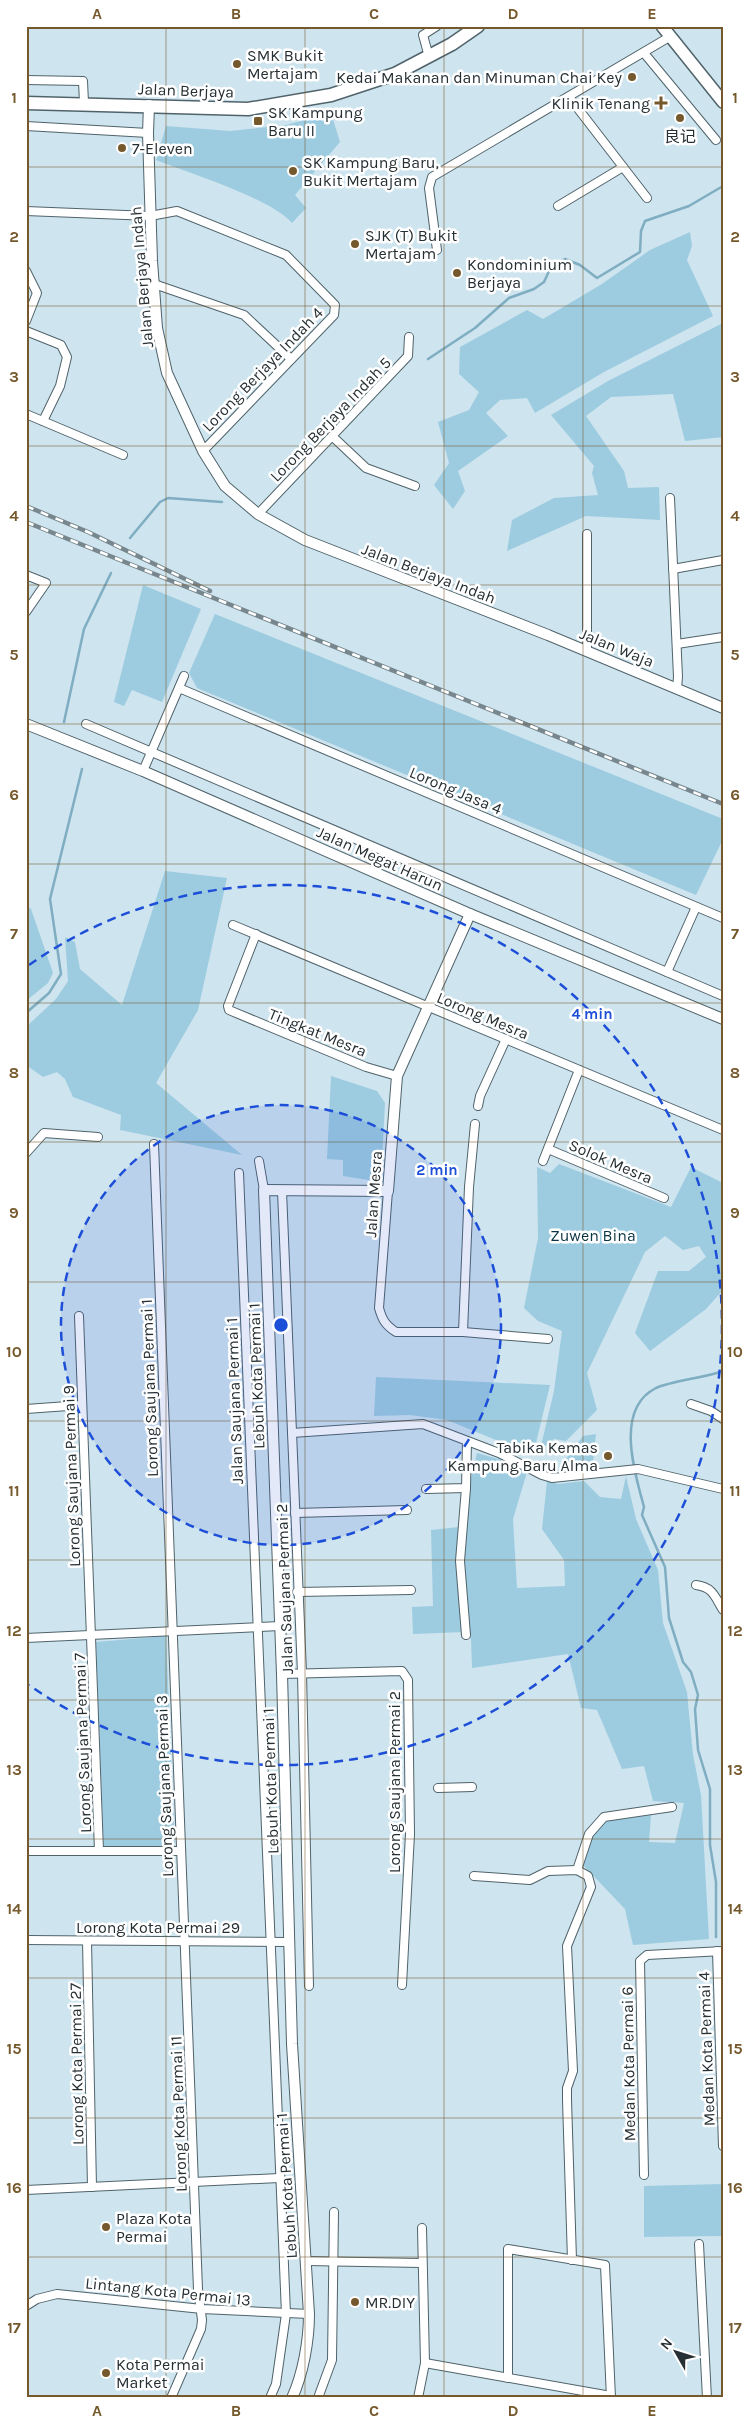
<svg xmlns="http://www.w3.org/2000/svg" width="749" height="2424" viewBox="0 0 749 2424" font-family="Karla,'Noto Sans SC',sans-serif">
<rect width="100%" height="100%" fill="#cee4ee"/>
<g fill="#9dcce1">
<path d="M331 113 340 142 295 195 306 208 292 223C270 198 189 173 156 160L166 126 230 131 286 125Z"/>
<polygon points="690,232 692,246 687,260 713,316 604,372 535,413 527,398 500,400 486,413 508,436 458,471 465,491 453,509 434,485 449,463 438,422 469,410 479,392 459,374 460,347 527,310 543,319 602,284 650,250"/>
<polygon points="723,323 723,437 685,441 673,394 611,397 586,416 624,471 628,488 659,487 660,520 586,516 507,551 512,520 554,498 598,495 592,473 594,466 551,415 608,381"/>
<polygon points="143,585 201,609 162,702 132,690 124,706 114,702"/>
<polygon points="215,614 723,819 723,839 696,895 197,688 189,673"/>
<polygon points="165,871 227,878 198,1010 156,1083 242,1155 120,1130 121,1115 73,1097 65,1079 57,1072 43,1077 26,1065 26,1027 56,999 68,981 65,937 75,942 80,969 122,1005"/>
<polygon points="26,906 31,909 53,973 48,983 26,1001"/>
<polygon points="331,1076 377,1091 385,1103 381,1182 343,1176 343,1160 327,1159"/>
<polygon points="559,1164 671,1207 691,1167 723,1183 723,1290 706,1309 650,1351 635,1333 658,1271 689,1271 706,1257 699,1246 683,1250 665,1236 645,1252 587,1373 597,1410 566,1441 554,1439 540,1450 554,1391 562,1331 538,1321 524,1308 538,1238 537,1167 550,1173"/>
<polygon points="376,1377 550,1385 533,1455 447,1420 410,1415 374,1416"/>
<polygon points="596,1434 592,1471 557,1471 583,1436"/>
<polygon points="477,1453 506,1461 527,1472 513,1519 517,1588 565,1586 564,1560 542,1529 547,1481 558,1484 584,1481 600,1497 621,1499 626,1476 636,1519 658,1570 663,1623 687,1692 693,1755 701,1795 709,1939 633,1945 625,1909 583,1865 592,1836 605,1821 651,1815 649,1842 675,1843 684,1803 653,1801 644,1766 622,1769 597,1710 581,1708 568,1654 472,1668 471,1639 465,1632 413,1634 412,1607 433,1606 431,1530 459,1527"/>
<polygon points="166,1636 175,1850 104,1854 96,1642"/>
<polygon points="723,2184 723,2236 644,2237 644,2186"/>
</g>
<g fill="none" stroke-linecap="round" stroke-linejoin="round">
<g stroke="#7fadc2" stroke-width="2.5">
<polyline points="428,359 475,328 509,298 534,289 544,282 549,271 557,263 565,259 580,265 597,278 640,252 641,231 645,221 689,206 723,186"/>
<polyline points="130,538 160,502 168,498 222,502"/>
<polyline points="64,722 84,629 111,573"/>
<polyline points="26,1013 49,993 61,974 50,899 82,769"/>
<path d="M716 1937V1882L710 1845V1789L698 1750 695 1709 698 1695 691 1672 683 1662 669 1618 665 1567 642 1515 644 1507C635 1473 614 1409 656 1388 671 1381 704 1378 723 1371"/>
</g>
<g stroke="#50636b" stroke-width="10">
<g id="minor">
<polyline points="644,53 716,140"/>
<polyline points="429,57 423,35 437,26"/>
<polyline points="26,80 83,81 84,103"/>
<polyline points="569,97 647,198"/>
<polyline points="26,126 148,133"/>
<polyline points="558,206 623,167"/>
<polyline points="26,211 150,216 177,211 286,255 335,305 334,315 203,451"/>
<polyline points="437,250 429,188 432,177 671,36"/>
<polyline points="26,271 37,293 26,321"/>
<polyline points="154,284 244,315 291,359"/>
<polyline points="26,331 61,345 67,357 60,386 43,421"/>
<polyline points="26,414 123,455"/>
<polyline points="332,436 366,468 415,486"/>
<polyline points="670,498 678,677 677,688"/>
<polyline points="258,514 408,356 409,337"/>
<polyline points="587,534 587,651"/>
<polyline points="673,569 723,560"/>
<polyline points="26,575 46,583 26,612"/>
<polyline points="677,644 723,637"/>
<polyline points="179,688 723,918"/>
<polyline points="86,724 723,996"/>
<polyline points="143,771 184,676"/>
<polyline points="233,925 723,1130"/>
<polyline points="256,934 228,1006 229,1010 366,1067 397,1076"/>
<polyline points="667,972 696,907"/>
<polyline points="478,1106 480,1096 506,1039"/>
<polyline points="154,1144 198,2289 202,2320 201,2329 171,2398"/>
<polyline points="548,1149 664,1198"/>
<polyline points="26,1153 44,1133 98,1137"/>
<polyline points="259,1161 264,1190"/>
<polyline points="543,1161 579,1070"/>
<polyline points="239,1173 286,2314 276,2384 270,2398"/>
<polyline points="282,1191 302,1673 309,1986"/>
<path d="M388 1191 379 1308C382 1319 385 1325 396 1332H463L548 1339"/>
<polyline points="79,1316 99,1851"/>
<polyline points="463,1332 469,1187 475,1124"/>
<polyline points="691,1404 711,1411 723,1419"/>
<polyline points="26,1409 82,1405"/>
<polyline points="292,1433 423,1424 499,1453 542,1475 552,1478 638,1469 723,1489"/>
<polyline points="426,1489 466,1488 467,1441"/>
<polyline points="295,1513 407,1510"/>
<path d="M696 1585C713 1587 715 1597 723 1610"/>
<polyline points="297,1592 411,1590"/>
<polyline points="466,1635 460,1561 466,1488"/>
<polyline points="26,1638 280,1626"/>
<polyline points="282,1674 402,1671 408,1680 410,1834 402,1985"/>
<polyline points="438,1788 472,1787"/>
<polyline points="26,1851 180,1851"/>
<polyline points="577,1870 589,1834 604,1817 672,1807"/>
<polyline points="474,1876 530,1880 548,1871 577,1870 588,1876 591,1887 567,1946 573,2071 567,2088 567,2100 572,2260"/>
<polyline points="26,1940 290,1942"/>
<polyline points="87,1941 92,2187"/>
<polyline points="717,1951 723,2146"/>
<polyline points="644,2175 640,1961 647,1955 723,1951"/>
<polyline points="26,2190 279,2178"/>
<polyline points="699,2244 707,2398"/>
<polyline points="306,2261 422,2263"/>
<polyline points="26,2306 37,2299 57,2294 202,2309 309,2314"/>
<polyline points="425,2363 611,2396"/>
<polyline points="508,2378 508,2249 605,2265 611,2398"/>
<polyline points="318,2398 332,2360 334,2212"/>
<polyline points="418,2398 425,2363 422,2228"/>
</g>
</g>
<g stroke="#50636b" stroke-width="12">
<g id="tertiary">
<polyline points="149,105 148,133 152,261 157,328 167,373 203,451 225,486 258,514 305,540 548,635 723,708"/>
<polyline points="26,724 143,771 470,914 723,1019"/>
<path d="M292 2398C303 2374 309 2341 309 2314L292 2044 282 1674 264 1190 388 1191 397 1076 470 914"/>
</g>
</g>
<g stroke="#50636b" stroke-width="14">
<polyline id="secondary" points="662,26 723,102"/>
</g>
<g stroke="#50636b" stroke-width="15">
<polyline id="primary" points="26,103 248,109 331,95 395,74 452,44 478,26"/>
</g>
<use href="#minor" stroke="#fff" stroke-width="8"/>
<use href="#tertiary" stroke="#fff" stroke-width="10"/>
<use href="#secondary" stroke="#fff" stroke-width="11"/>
<use href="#primary" stroke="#fff" stroke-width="12"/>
<g stroke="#78878e" stroke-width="4.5">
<g id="rail">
<polyline points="26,506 88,532 210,591"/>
<polyline points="26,522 723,804"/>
</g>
</g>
<use href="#rail" stroke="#fff" stroke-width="2.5" stroke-dasharray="8" stroke-linecap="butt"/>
</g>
<path fill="none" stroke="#75592c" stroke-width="1" stroke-opacity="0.55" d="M166 26V2398M305 26V2398M444 26V2398M583 26V2398M26 167H723M26 306H723M26 446H723M26 585H723M26 724H723M26 864H723M26 1003H723M26 1142H723M26 1282H723M26 1421H723M26 1560H723M26 1700H723M26 1839H723M26 1978H723M26 2118H723M26 2257H723"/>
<circle cx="281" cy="1325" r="220" fill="#1d4ed8" fill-opacity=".12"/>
<g fill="none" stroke="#1d4ed8" stroke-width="2.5" stroke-dasharray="9 6">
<circle cx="281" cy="1325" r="220"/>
<path d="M29 965A440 440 0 1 1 29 1685"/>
</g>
<g fill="#75592c" stroke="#fff" stroke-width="2">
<circle cx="237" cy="64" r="5"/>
<circle cx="632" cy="77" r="5"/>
<path d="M658.5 95.5h5v5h5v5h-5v5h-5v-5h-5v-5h5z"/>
<circle cx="680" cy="118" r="5"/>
<rect x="253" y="116" width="10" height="10" rx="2.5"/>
<circle cx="122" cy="148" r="5"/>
<circle cx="293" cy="171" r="5"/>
<circle cx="355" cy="244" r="5"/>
<circle cx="457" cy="273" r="5"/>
<circle cx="608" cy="1456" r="5"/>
<circle cx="106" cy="2227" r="5"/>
<circle cx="355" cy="2302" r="5"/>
<circle cx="106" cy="2373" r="5"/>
</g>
<g text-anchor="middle" stroke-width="5" stroke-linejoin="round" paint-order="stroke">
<g font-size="16" fill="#262f33" stroke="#fff" text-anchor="start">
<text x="247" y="61">SMK Bukit<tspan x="247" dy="18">Mertajam</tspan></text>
<text x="622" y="83" text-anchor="end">Kedai Makanan dan Minuman Chai Key</text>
<text x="650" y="109" text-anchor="end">Klinik Tenang</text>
<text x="268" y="118">SK Kampung<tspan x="268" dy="18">Baru II</tspan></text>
<text x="680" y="142" text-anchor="middle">良记</text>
<text x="132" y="154">7-Eleven</text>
<text x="303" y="168">SK Kampung Baru,<tspan x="303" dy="18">Bukit Mertajam</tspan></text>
<text x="365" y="241">SJK (T) Bukit<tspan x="365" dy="18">Mertajam</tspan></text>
<text x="467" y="270">Kondominium<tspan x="467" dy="18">Berjaya</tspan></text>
<text x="598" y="1453" text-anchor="end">Tabika Kemas<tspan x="598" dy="18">Kampung Baru Alma</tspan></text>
<text x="116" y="2224">Plaza Kota<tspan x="116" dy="18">Permai</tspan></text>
<text x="365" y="2308">MR.DIY</text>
<text x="116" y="2370">Kota Permai<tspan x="116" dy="18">Market</tspan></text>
</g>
<g font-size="16" fill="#262f33" stroke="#fff">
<text transform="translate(186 90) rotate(2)" y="6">Jalan Berjaya</text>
<text transform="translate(141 277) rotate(-95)" y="6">Jalan Berjaya Indah</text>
<text transform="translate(262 369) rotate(-46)" y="6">Lorong Berjaya Indah 4</text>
<text transform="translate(330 419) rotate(-46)" y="6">Lorong Berjaya Indah 5</text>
<text transform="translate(429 573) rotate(21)" y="6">Jalan Berjaya Indah</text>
<text transform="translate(617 647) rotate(22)" y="6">Jalan Waja</text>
<text transform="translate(456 790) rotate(23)" y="6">Lorong Jasa 4</text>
<text transform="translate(380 858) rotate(24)" y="6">Jalan Megat Harun</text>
<text transform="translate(483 1015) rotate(23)" y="6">Lorong Mesra</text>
<text transform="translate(318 1032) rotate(22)" y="6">Tingkat Mesra</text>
<text transform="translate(611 1161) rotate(23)" y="6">Solok Mesra</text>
<text transform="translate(373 1194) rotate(-86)" y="6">Jalan Mesra</text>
<text transform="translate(256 1376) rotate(-92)" y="6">Lebuh Kota Permai 1</text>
<text transform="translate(149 1388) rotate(-92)" y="6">Lorong Saujana Permai 1</text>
<text transform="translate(234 1401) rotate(-92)" y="6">Jalan Saujana Permai 1</text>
<text transform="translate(71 1476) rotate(-92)" y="6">Lorong Saujana Permai 9</text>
<text transform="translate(284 1589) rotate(-92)" y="6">Jalan Saujana Permai 2</text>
<text transform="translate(82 1743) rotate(-92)" y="6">Lorong Saujana Permai 7</text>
<text transform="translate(270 1781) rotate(-92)" y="6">Lebuh Kota Permai 1</text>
<text transform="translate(394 1782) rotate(-90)" y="6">Lorong Saujana Permai 2</text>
<text transform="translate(164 1786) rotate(-92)" y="6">Lorong Saujana Permai 3</text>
<text x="158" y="1933">Lorong Kota Permai 29</text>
<text transform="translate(706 2049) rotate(-92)" y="6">Medan Kota Permai 4</text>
<text transform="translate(76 2064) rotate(-91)" y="6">Lorong Kota Permai 27</text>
<text transform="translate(628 2064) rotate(-91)" y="6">Medan Kota Permai 6</text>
<text transform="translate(178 2114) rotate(-92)" y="6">Lorong Kota Permai 11</text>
<text transform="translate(286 2186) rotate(-94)" y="6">Lebuh Kota Permai 1</text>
<text transform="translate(168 2291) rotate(6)" y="6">Lintang Kota Permai 13</text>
</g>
<g font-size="16" fill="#0c3645" stroke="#fff">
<text x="593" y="1241">Zuwen Bina</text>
</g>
</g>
<circle cx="281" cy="1325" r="8" fill="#1d4ed8" stroke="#fff" stroke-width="2.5"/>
<g font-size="15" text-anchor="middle" font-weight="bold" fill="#1d4ed8" stroke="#fff" stroke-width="5" stroke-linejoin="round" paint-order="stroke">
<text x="592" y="1019">4 min</text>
<text x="437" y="1175">2 min</text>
</g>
<rect width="749" height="2424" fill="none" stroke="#ffffff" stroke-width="55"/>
<g transform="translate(676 2352) rotate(309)" stroke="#ffffff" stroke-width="4" paint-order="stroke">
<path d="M0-4L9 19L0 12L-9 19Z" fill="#262f33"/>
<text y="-8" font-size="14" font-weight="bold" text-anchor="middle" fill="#262f33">N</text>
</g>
<rect x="28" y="28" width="694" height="2368" fill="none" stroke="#75592c" stroke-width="2"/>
<g font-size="16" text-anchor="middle" font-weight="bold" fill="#75592c">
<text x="97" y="19">A</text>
<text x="236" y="19">B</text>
<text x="374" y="19">C</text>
<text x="513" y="19">D</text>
<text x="652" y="19">E</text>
<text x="14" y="103">1</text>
<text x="735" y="103">1</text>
<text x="14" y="242">2</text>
<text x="735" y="242">2</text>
<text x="14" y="382">3</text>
<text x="735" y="382">3</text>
<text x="14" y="521">4</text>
<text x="735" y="521">4</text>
<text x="14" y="660">5</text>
<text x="735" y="660">5</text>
<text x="14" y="800">6</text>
<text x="735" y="800">6</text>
<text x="14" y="939">7</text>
<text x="735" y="939">7</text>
<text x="14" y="1078">8</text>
<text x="735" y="1078">8</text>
<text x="14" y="1218">9</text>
<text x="735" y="1218">9</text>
<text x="14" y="1357">10</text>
<text x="735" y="1357">10</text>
<text x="14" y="1496">11</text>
<text x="735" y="1496">11</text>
<text x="14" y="1636">12</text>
<text x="735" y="1636">12</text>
<text x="14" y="1775">13</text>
<text x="735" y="1775">13</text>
<text x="14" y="1914">14</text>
<text x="735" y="1914">14</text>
<text x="14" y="2054">15</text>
<text x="735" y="2054">15</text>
<text x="14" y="2193">16</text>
<text x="735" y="2193">16</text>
<text x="14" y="2333">17</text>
<text x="735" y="2333">17</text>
<text x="97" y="2416">A</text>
<text x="236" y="2416">B</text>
<text x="374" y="2416">C</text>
<text x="513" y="2416">D</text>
<text x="652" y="2416">E</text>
</g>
</svg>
